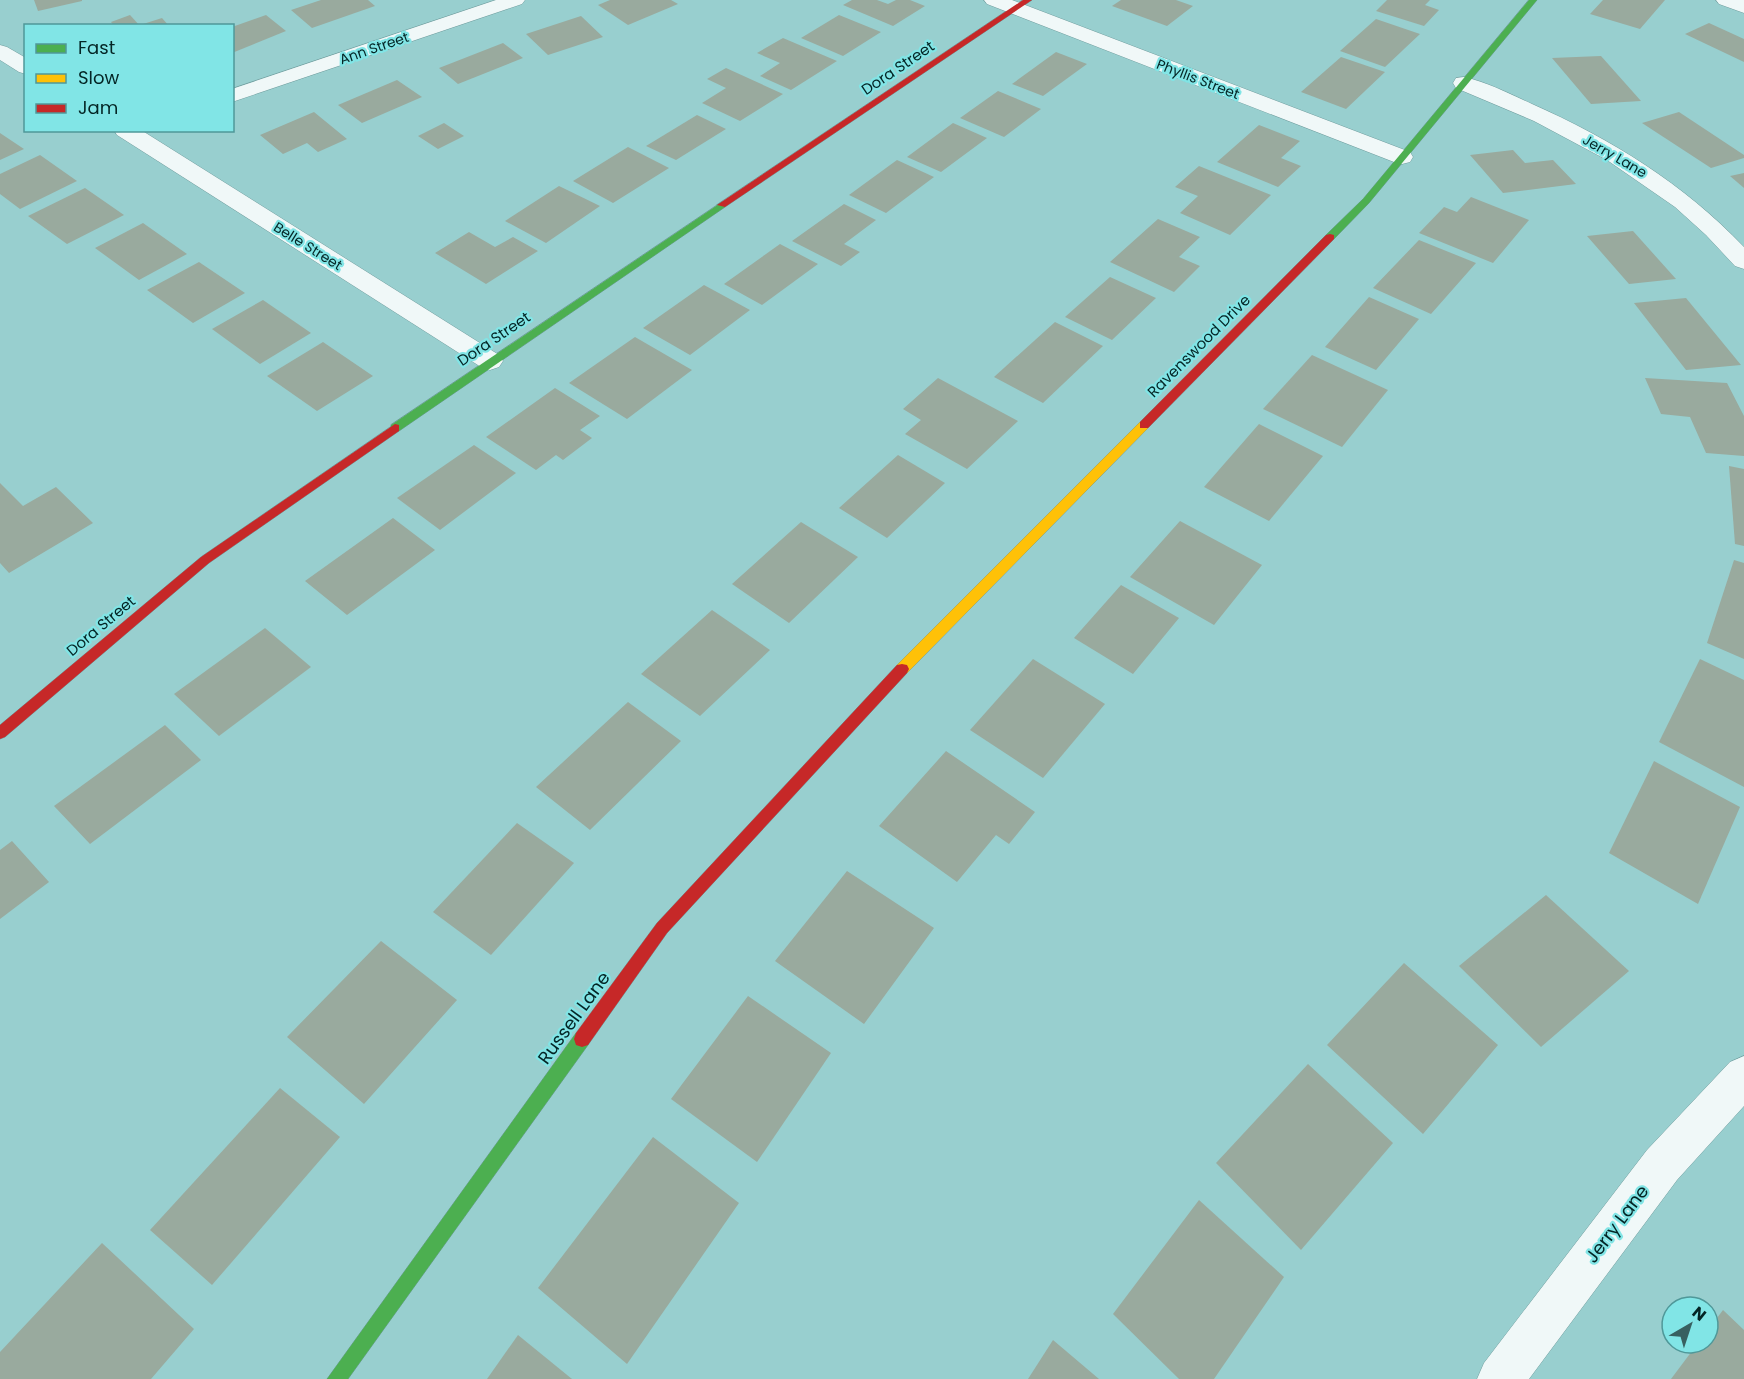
<svg xmlns="http://www.w3.org/2000/svg" width="1744" height="1379" viewBox="0 0 1744 1379" font-family="Poppins,sans-serif">
<rect width="100%" height="100%" fill="#98cfcf"/>
<g fill="#99aa9e">
<polygon points="34,0 82,0 82,1 38,11"/>
<polygon points="321,0 368,0 375,6 312,28 291,10"/>
<polygon points="610,0 671,0 678,4 628,25 598,5"/>
<polygon points="852,0 877,0 888,4 896,0 910,0 925,6 893,26 843,5"/>
<polygon points="1121,0 1176,0 1193,6 1167,26 1112,6"/>
<polygon points="1387,0 1430,0 1425,5 1439,10 1424,26 1376,11"/>
<polygon points="1603,0 1665,0 1640,29 1590,14"/>
<polygon points="130,15 140,26 114,26 111,22"/>
<polygon points="266,15 286,31 232,53 232,27"/>
<polygon points="839,15 881,32 843,56 801,38"/>
<polygon points="581,16 603,37 548,55 526,34"/>
<polygon points="162,18 169,26 140,26 140,25"/>
<polygon points="1376,19 1420,34 1385,67 1340,51"/>
<polygon points="1709,23 1744,39 1744,62 1685,34"/>
<polygon points="783,38 837,61 791,90 760,76 780,63 757,53"/>
<polygon points="503,43 523,58 458,84 439,68"/>
<polygon points="1056,52 1087,64 1043,96 1012,84"/>
<polygon points="1601,56 1641,101 1591,104 1552,58"/>
<polygon points="1341,57 1385,72 1346,109 1301,92"/>
<polygon points="726,68 783,94 740,121 702,103 726,88 707,79"/>
<polygon points="397,80 422,97 362,123 338,105"/>
<polygon points="998,91 1041,109 1004,137 960,118"/>
<polygon points="314,112 347,139 318,152 307,143 283,154 260,135"/>
<polygon points="1679,112 1744,155 1744,158 1711,168 1642,123"/>
<polygon points="697,115 726,129 676,160 646,146"/>
<polygon points="444,123 464,136 438,149 418,136"/>
<polygon points="953,123 987,138 941,172 907,157"/>
<polygon points="1259,125 1300,141 1281,158 1301,166 1278,187 1217,162"/>
<polygon points="0,133 24,149 0,160"/>
<polygon points="628,147 669,168 613,203 573,181"/>
<polygon points="1513,150 1525,163 1553,160 1576,184 1503,193 1470,155"/>
<polygon points="40,155 77,181 20,209 0,194 0,174"/>
<polygon points="897,160 934,177 886,213 849,195"/>
<polygon points="1199,166 1271,195 1230,235 1180,213 1198,196 1175,187"/>
<polygon points="1744,173 1744,188 1730,176"/>
<polygon points="559,186 600,206 546,243 505,221"/>
<polygon points="85,188 124,215 67,244 28,216"/>
<polygon points="1471,197 1529,220 1493,263 1419,233 1444,207 1457,212"/>
<polygon points="844,204 876,220 844,244 860,252 841,266 792,241"/>
<polygon points="1158,219 1200,237 1179,257 1200,266 1174,292 1110,262"/>
<polygon points="143,223 187,254 139,280 95,248"/>
<polygon points="1633,231 1676,279 1629,284 1587,236"/>
<polygon points="469,232 495,247 513,237 538,251 486,284 435,253"/>
<polygon points="1419,240 1476,263 1431,314 1373,288"/>
<polygon points="780,244 818,264 762,305 724,284"/>
<polygon points="199,262 245,293 193,323 147,290"/>
<polygon points="1110,277 1156,298 1112,340 1065,317"/>
<polygon points="704,285 750,310 690,355 643,328"/>
<polygon points="1369,297 1419,319 1376,370 1325,347"/>
<polygon points="1686,298 1741,365 1686,370 1634,303"/>
<polygon points="263,300 311,333 260,364 212,329"/>
<polygon points="1055,322 1103,346 1043,403 994,377"/>
<polygon points="635,337 692,370 627,419 569,383"/>
<polygon points="323,342 373,376 317,411 267,376"/>
<polygon points="1312,355 1388,390 1342,447 1263,409"/>
<polygon points="938,378 1018,421 967,469 905,434 921,420 903,409"/>
<polygon points="1645,378 1727,383 1744,416 1744,456 1706,453 1690,417 1661,414"/>
<polygon points="555,388 600,416 580,430 592,438 563,460 556,455 536,470 486,437"/>
<polygon points="1259,424 1323,456 1269,521 1204,487"/>
<polygon points="474,445 516,473 440,530 397,498"/>
<polygon points="898,455 945,483 887,538 839,508"/>
<polygon points="1729,466 1744,469 1744,546 1735,544"/>
<polygon points="0,483 23,506 56,487 93,523 9,573 0,563"/>
<polygon points="393,518 435,550 347,615 305,581"/>
<polygon points="1180,521 1262,565 1214,625 1130,577"/>
<polygon points="801,522 858,557 789,623 732,584"/>
<polygon points="1734,560 1744,563 1744,659 1707,643"/>
<polygon points="1121,585 1179,618 1133,674 1074,638"/>
<polygon points="712,610 770,650 700,716 641,674"/>
<polygon points="265,628 311,667 219,736 174,694"/>
<polygon points="1033,659 1105,704 1043,778 970,730"/>
<polygon points="1700,659 1744,680 1744,787 1659,742"/>
<polygon points="628,702 681,741 590,830 536,787"/>
<polygon points="165,725 201,760 90,844 54,806"/>
<polygon points="946,751 1035,812 1009,844 996,835 957,882 879,826"/>
<polygon points="1654,761 1740,807 1698,904 1609,853"/>
<polygon points="517,823 574,863 491,955 433,912"/>
<polygon points="12,841 49,882 0,919 0,850"/>
<polygon points="847,871 934,928 864,1024 775,961"/>
<polygon points="1546,895 1629,971 1541,1047 1459,966"/>
<polygon points="381,941 457,1000 364,1104 287,1037"/>
<polygon points="1404,963 1498,1045 1423,1134 1327,1045"/>
<polygon points="748,996 831,1053 757,1162 671,1099"/>
<polygon points="1308,1064 1393,1143 1301,1250 1216,1163"/>
<polygon points="280,1088 340,1137 212,1285 150,1230"/>
<polygon points="653,1137 739,1203 627,1364 538,1288"/>
<polygon points="1199,1200 1284,1277 1214,1379 1179,1379 1113,1314"/>
<polygon points="102,1243 194,1329 151,1379 0,1379 0,1352"/>
<polygon points="1723,1310 1744,1330 1744,1379 1671,1379 1698,1343 1708,1343 1708,1330"/>
<polygon points="518,1335 572,1379 487,1379"/>
<polygon points="1053,1340 1099,1379 1028,1379"/>
</g>
<g fill="none" stroke-linecap="round" stroke-linejoin="round">
<g stroke="#6f9c9d" stroke-width="1">
<g id="street">
<polygon points="496,0 525,0 522,4 232,102 232,89"/>
<polygon points="984,0 1012,0 1410,152 1413,157 1410,162 1402,164 1394,162 987,4"/>
<polygon points="1716,0 1744,0 1744,13 1719,4"/>
<polygon points="0,45 7,47 26,58 26,74 19,72 0,60"/>
<path d="M1464 77C1487 82 1510 94 1532 104 1611 139 1684 184 1744 247V269L1735 266 1706 235 1675 207 1607 160 1534 121 1456 88 1453 83 1456 78Z"/>
<polygon points="114,130 141,130 499,355 503,361 499,367 490,370 481,367 117,135"/>
<polygon points="1744,1056 1744,1106 1677,1180 1529,1379 1477,1379 1484,1363 1647,1150 1730,1062"/>
</g>
</g>
<g stroke="#6f9c9d" stroke-width="1">
<g id="fast">
<polygon points="1529,0 1537,0 1369,203 1334,239 1326,239 1326,235 1363,199"/>
<polygon points="722,202 725,203 725,207 399,431 391,431 391,425"/>
<polygon points="582,1031 588,1033 590,1039 588,1045 348,1379 327,1379 576,1033"/>
</g>
</g>
<g stroke="#6f9c9d" stroke-width="1">
<polygon id="slow" points="1144,421 1150,425 1148,428 907,673 897,673 895,669 897,665 1140,422"/>
</g>
<g stroke="#6f9c9d" stroke-width="1">
<g id="jam">
<polygon points="1023,0 1032,0 725,207 717,205"/>
<polygon points="1330,234 1334,235 1334,239 1148,428 1140,428 1140,422 1326,235"/>
<polygon points="395,424 399,425 399,431 209,563 5,737 0,739 0,725 201,557"/>
<polygon points="902,664 907,665 909,669 907,673 667,933 588,1045 582,1047 576,1045 574,1039 576,1033 657,923 897,665"/>
</g>
</g>
<use href="#street" fill="#f0f8f8" fill-rule="evenodd"/>
<use href="#fast" fill="#4caf50" fill-rule="evenodd"/>
<use href="#slow" fill="#ffc107" fill-rule="evenodd"/>
<use href="#jam" fill="#c62828" fill-rule="evenodd"/>
</g>
<g text-anchor="middle" stroke-width="4.5" stroke-linejoin="round" paint-order="stroke">
<g font-size="14" fill="#042525" stroke="#81e5e6">
<text transform="translate(374 48) rotate(-19)" y="5">Ann Street</text>
<text transform="translate(1198 79) rotate(21)" y="5">Phyllis Street</text>
<text transform="translate(1615 156) rotate(30)" y="5">Jerry Lane</text>
<text transform="translate(308 246) rotate(32)" y="5">Belle Street</text>
</g>
<g font-size="15" fill="#042525" stroke="#81e5e6">
<text transform="translate(898 68) rotate(-34)" y="5">Dora Street</text>
<text transform="translate(494 339) rotate(-34)" y="5">Dora Street</text>
<text transform="translate(1199 346) rotate(-45)" y="5">Ravenswood Drive</text>
<text transform="translate(101 626) rotate(-40)" y="5">Dora Street</text>
</g>
<g font-size="18" fill="#042525" stroke="#81e5e6">
<text transform="translate(574 1018) rotate(-54)" y="6">Russell Lane</text>
<text transform="translate(1617 1224) rotate(-53)" y="6">Jerry Lane</text>
</g>
</g>
<rect x="24" y="24" width="210" height="108" fill="#81e5e6" stroke="#4f9899" stroke-width="1.5"/>
<rect x="36" y="44" width="30" height="9" fill="#4caf50" stroke="#4f9899" stroke-width="1.5"/>
<text x="78" y="54" font-size="18" fill="#042525">Fast</text>
<rect x="36" y="74" width="30" height="9" fill="#ffc107" stroke="#4f9899" stroke-width="1.5"/>
<text x="78" y="84" font-size="18" fill="#042525">Slow</text>
<rect x="36" y="104" width="30" height="9" fill="#c62828" stroke="#4f9899" stroke-width="1.5"/>
<text x="78" y="114" font-size="18" fill="#042525">Jam</text>
<g transform="translate(1690 1325) rotate(39)"><circle r="28" fill="#81e5e6" stroke="#4f9899" stroke-width="1.5"/>
<path d="M0-4.5L10 22L0 15L-10 22Z" fill="#386060"/>
<text y="-9" font-size="16" font-weight="bold" text-anchor="middle" fill="#042525">N</text>
</g>
</svg>
